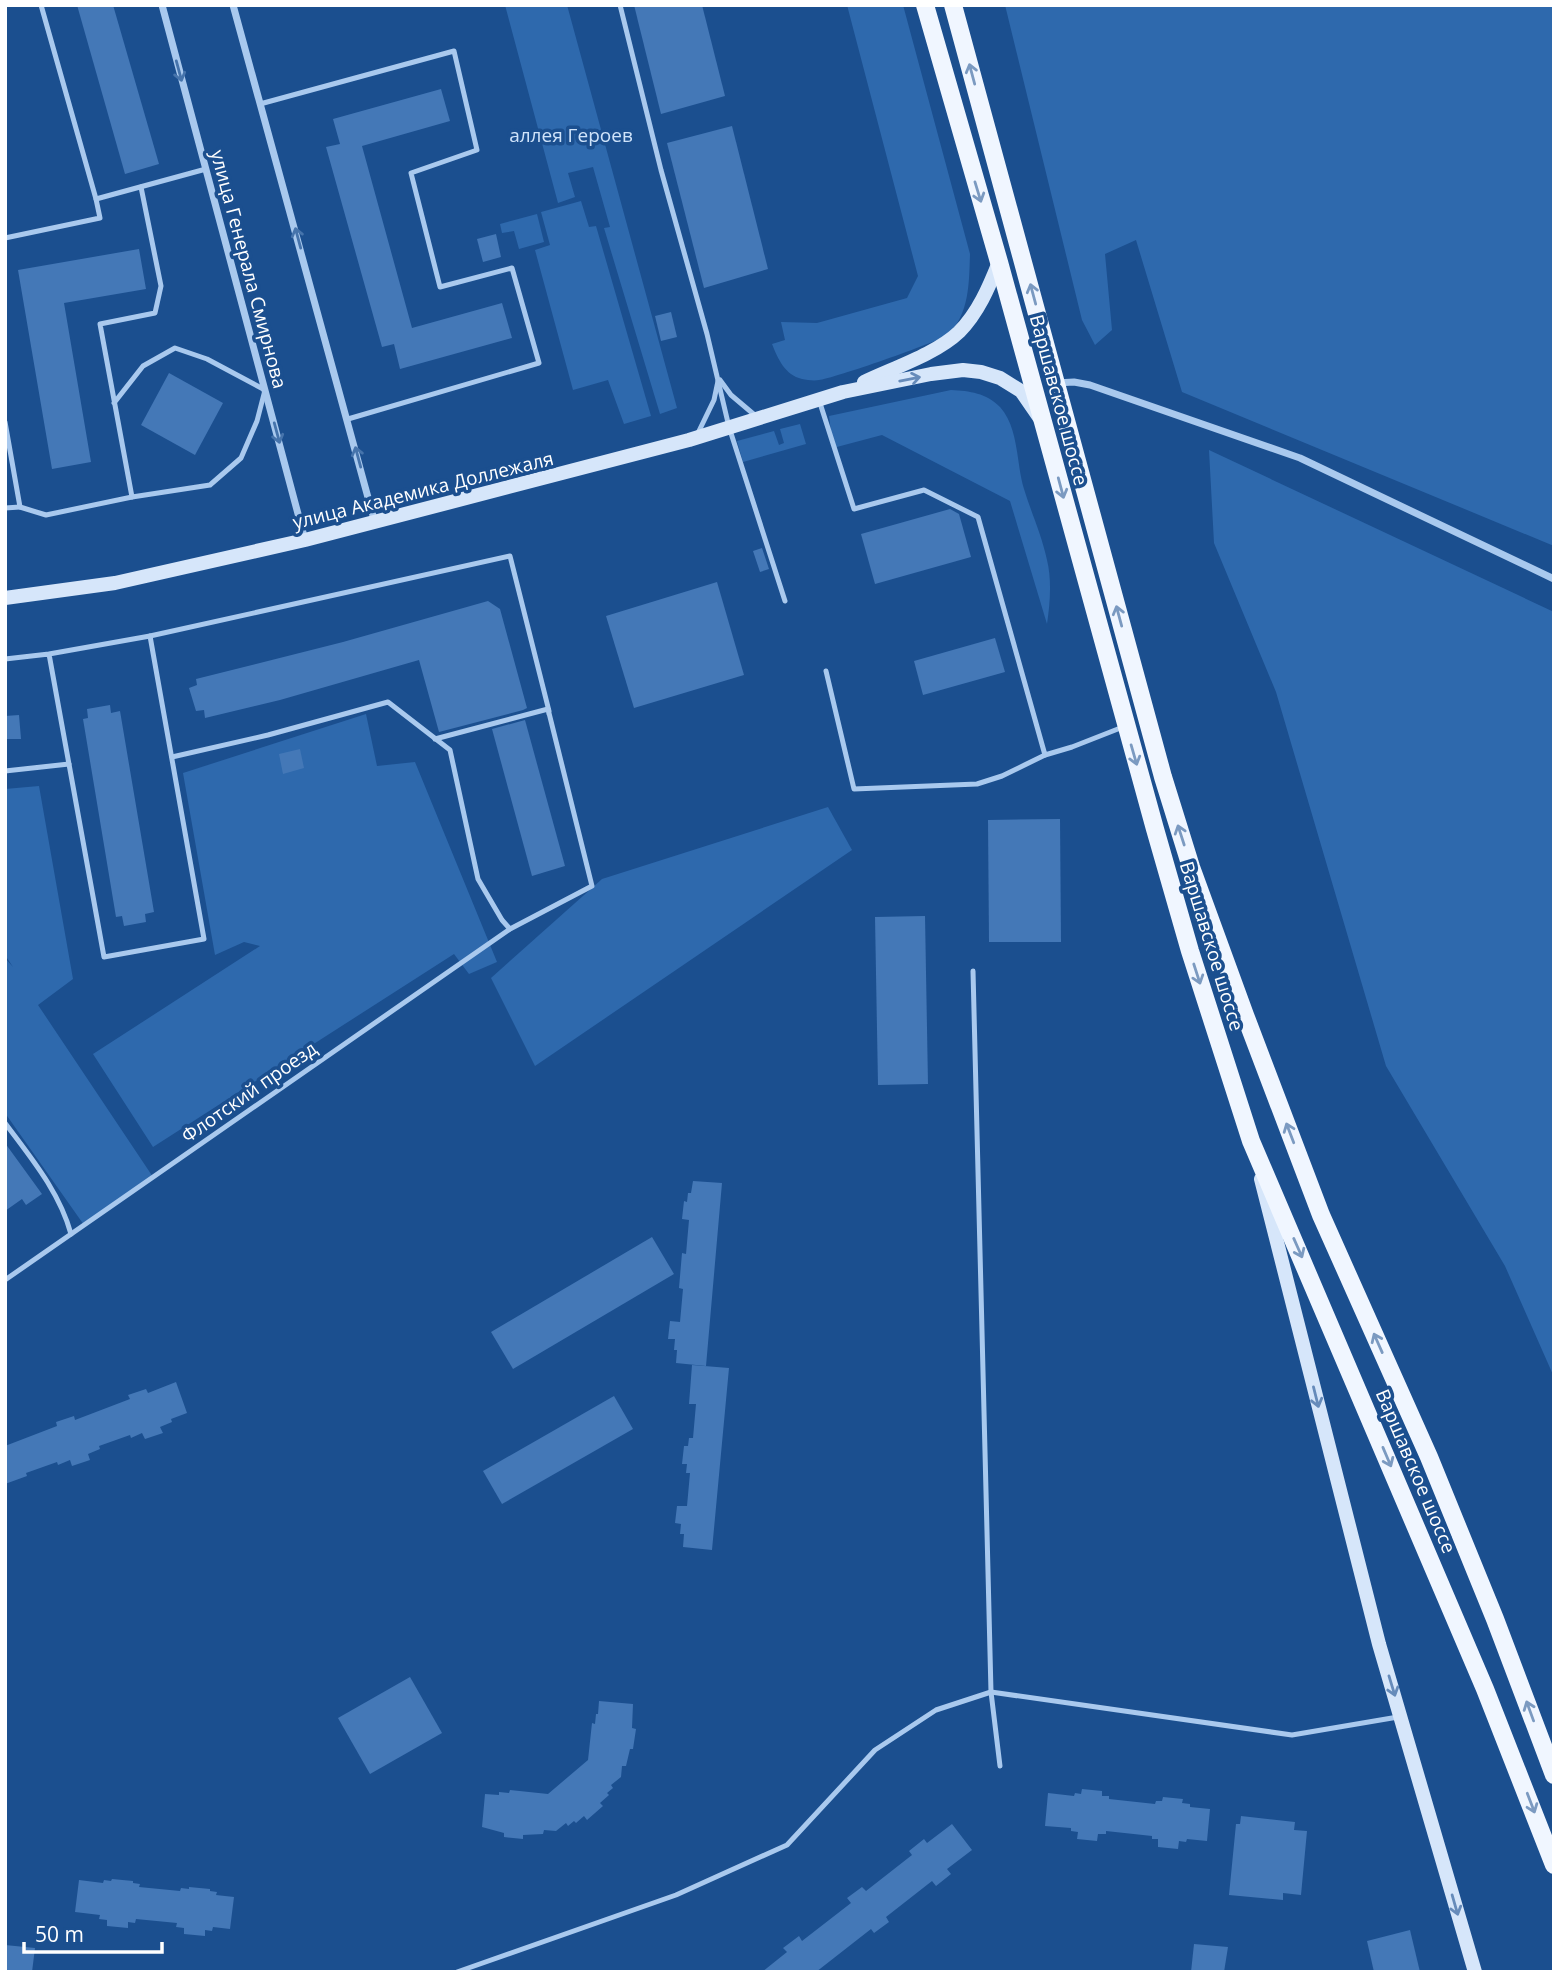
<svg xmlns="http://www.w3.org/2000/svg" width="1559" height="1977" viewBox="0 0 1559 1977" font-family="'Open Sans',sans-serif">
<rect width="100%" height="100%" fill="#1b4f8f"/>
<g fill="#2e69ad">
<polygon points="505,5 567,5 677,408 660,414 604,228 610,227 593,167 568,173 575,197 558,203"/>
<path d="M847 5H903L970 254C969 281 970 315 947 335 938 342 832 379 819 380 814 381 807 380 802 379 785 375 778 359 772 344L785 340 781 322 817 323 907 298 918 276Z"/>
<polygon points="1005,5 1554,5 1554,546 1182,392 1136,240 1105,254 1112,330 1095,345 1082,320"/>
<polygon points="581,201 589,227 596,226 651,416 624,424 608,380 573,390 535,250 550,245 541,212"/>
<polygon points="537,214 544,242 519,249 514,231 502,233 500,224"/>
<path d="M951 390C970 391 986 393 1000 407 1019 428 1016 463 1024 489 1031 512 1042 536 1047 560 1052 580 1050 604 1047 624L1010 501 882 435 833 448 829 416Z"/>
<polygon points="800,424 806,444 743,462 737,441 774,431 779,445 784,443 780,429"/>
<polygon points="1209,450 1554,612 1554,1377 1505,1266 1386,1066 1276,692 1214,543"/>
<polygon points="366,714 377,766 415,762 497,962 469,974 454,954 153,1147 93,1054 260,946 244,942 215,955 183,773"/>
<polygon points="39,786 73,979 38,1005 153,1177 84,1225 5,1113 5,958 13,967 5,955 5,789"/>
<polygon points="828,807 852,850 535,1066 491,978 602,879"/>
</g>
<g fill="#4478b7">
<polygon points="77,5 113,5 159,164 125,174"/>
<polygon points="634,5 702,5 725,96 661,114"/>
<polygon points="441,89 450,121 362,146 412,328 502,303 512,338 400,369 394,344 382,347 326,147 340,144 333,119"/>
<polygon points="732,126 768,269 704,288 667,143"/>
<polygon points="496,234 501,257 483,262 477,239"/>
<polygon points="139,249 146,289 64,303 91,462 52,469 18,270"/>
<polygon points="671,312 677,337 661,341 655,316"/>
<polygon points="169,373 223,403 195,455 141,425"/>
<polygon points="950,509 959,514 971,557 875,584 861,534"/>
<polygon points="762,548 769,569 760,572 753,551"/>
<polygon points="717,582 744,675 634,708 606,616"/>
<polygon points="488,601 500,609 527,708 523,710 439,732 419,660 280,700 205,718 204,710 196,711 189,688 197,685 196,679 343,642"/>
<polygon points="995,638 1005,672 923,695 914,661"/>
<polygon points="110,705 111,713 120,711 154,912 145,914 146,922 124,926 122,916 116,917 83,719 88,718 87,709"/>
<polygon points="19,715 21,739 5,739 5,716"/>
<polygon points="525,720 565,866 532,876 492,729"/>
<polygon points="300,749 304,768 283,774 279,754"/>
<polygon points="1060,819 1061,942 989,942 988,820"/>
<polygon points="925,916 928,1084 878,1085 875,917"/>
<polygon points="5,1143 42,1194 26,1205 22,1199 5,1211"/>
<polygon points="693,1181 722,1183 706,1366 676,1363 677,1350 674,1350 675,1339 668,1339 670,1321 680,1322 683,1289 679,1288 682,1253 686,1254 689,1220 682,1219 684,1201 687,1202 688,1193 691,1193"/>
<polygon points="652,1237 674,1274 513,1369 491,1332"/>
<polygon points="692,1365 729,1368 712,1550 683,1547 684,1534 680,1534 681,1524 675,1523 677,1506 687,1506 690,1473 686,1473 687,1464 682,1464 684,1446 688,1446 689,1438 693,1438 696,1404 689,1404"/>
<polygon points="176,1382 187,1413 171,1419 172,1422 160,1427 163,1433 145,1439 142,1433 131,1438 130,1435 99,1446 100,1449 88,1454 90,1460 72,1466 70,1460 58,1465 57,1462 26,1473 27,1476 5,1484 5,1446 57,1426 56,1422 74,1416 75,1420 130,1399 128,1395 146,1389 148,1393"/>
<polygon points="614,1396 633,1429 502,1504 483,1471"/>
<polygon points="410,1677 442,1733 370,1774 338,1718"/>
<polygon points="599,1701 633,1704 632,1728 636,1729 633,1749 630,1749 626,1766 622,1766 621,1777 611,1785 613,1788 607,1793 609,1795 600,1803 603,1806 587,1820 584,1816 576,1823 574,1821 568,1826 566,1823 556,1831 544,1830 543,1834 523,1835 523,1839 504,1837 504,1833 482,1827 485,1794 499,1795 499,1792 509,1793 510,1790 548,1794 588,1760 592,1723 595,1724 596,1714 598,1714"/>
<polygon points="1082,1789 1102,1791 1102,1796 1109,1796 1109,1799 1155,1804 1156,1801 1162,1801 1163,1797 1183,1799 1182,1803 1190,1804 1190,1807 1210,1809 1207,1841 1187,1839 1186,1842 1179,1841 1178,1849 1158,1847 1158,1839 1152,1839 1152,1836 1106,1831 1106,1834 1098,1834 1097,1841 1077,1839 1078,1832 1071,1831 1071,1828 1045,1826 1048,1793 1074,1796 1075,1793 1081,1794"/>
<polygon points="1241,1816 1295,1822 1294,1830 1307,1831 1301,1895 1283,1893 1283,1900 1229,1895 1236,1824 1240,1824"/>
<polygon points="952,1824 972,1850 947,1869 951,1874 936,1886 932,1881 886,1917 889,1922 874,1933 871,1929 816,1972 762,1972 787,1952 783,1948 799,1936 802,1941 851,1903 847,1898 862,1887 866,1891 912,1855 909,1851 924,1839 927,1843"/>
<polygon points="112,1879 133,1881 133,1883 140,1884 139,1887 180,1891 181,1888 189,1889 189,1887 210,1889 210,1891 217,1892 216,1895 234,1897 230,1929 213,1927 212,1931 205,1930 205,1936 184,1934 184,1928 176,1927 177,1923 136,1919 135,1923 128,1922 128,1928 107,1926 107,1920 99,1919 100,1915 75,1912 79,1880 103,1883 104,1880 111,1881"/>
<polygon points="1410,1930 1420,1972 1374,1972 1367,1941"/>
<polygon points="1194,1944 1228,1947 1224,1972 1191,1972"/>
<polygon points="5,1945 35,1948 32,1972 5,1972"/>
</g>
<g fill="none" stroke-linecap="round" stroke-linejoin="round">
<g stroke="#a9c9ee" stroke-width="5">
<polyline points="41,5 96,199"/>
<polyline points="620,5 661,170 707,334 729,427 785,601"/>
<polyline points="260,104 454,51 477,150 411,173 440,287 512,268 539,363 348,419"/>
<polyline points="5,238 100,218 96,199 206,169"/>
<polyline points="720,380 731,395 757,417"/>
<polyline points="819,400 854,509 924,490 978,517 1045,755 1072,747 1123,727"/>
<polyline points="114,403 143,366 175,348 207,359 265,390 257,421 241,458 210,485 132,497 100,324 155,313 161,286 141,187"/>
<polyline points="5,422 20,507 46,515 132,497"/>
<polyline points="698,433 714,400 718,381"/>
<polyline points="5,508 20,507"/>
<polyline points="150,636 510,556 549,711"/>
<polyline points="5,659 49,654 150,636 204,939 104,957 49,654"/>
<polyline points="826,671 854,789 977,784 1002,776 1045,755"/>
<polyline points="435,739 548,709"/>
<polyline points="172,757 268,735 388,702 450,750 478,879 502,920 510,929"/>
<polyline points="5,771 69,764"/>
<polyline points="973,971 991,1692 1000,1766"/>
<path d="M5 1123C31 1158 59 1191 71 1234"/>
<polyline points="5,1280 510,929 592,886 548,709 549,714"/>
<polyline points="457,1972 676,1895 787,1845 875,1750 936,1710 991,1692 1292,1735 1398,1717"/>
</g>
<g stroke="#a9c9ee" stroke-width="7">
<polyline points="162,5 305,540"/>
<polyline points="233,5 375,523"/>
<polyline points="1056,383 1074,382 1090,385 1300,458 1554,579"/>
</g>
<g stroke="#d6e6fa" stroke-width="14">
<path d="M864 382C893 368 936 354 959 332 978 313 989 287 999 262"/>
<polyline points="5,598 115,583 305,540 689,440 843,392 931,374 963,370 981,372 1000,378 1021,391 1039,417"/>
<polyline points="1261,1179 1379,1644 1475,1972"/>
</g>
<g stroke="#f0f6ff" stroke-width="18">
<polyline points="925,5 999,262 1155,829 1190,951 1251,1141 1485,1689 1554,1865"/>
<polyline points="953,5 1163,777 1191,867 1245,1015 1321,1215 1429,1457 1495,1619 1554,1775"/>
</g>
</g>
<defs><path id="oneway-shaft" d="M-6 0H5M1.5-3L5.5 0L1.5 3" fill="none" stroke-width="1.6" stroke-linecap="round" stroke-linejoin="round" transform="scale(1.75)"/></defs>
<g stroke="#4674ac">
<use href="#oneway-shaft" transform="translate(179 71) rotate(75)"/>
<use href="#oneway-shaft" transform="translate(298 238) rotate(-105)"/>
<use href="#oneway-shaft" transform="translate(277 433) rotate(75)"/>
<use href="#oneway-shaft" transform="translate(358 457) rotate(-105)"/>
</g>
<g stroke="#7b9ac1">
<use href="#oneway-shaft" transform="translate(972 74) rotate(-105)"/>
<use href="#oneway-shaft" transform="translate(978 192) rotate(73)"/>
<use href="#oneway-shaft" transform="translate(1033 294) rotate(-105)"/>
<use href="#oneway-shaft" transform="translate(1061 488) rotate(75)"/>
<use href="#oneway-shaft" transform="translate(1119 616) rotate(-105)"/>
<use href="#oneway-shaft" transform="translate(1134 755) rotate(74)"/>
<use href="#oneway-shaft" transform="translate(1181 835) rotate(-108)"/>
<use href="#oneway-shaft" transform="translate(1197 974) rotate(72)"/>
<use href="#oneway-shaft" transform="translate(1290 1133) rotate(-111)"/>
<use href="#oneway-shaft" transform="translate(1298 1248) rotate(66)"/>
<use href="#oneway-shaft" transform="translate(1378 1343) rotate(-114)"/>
<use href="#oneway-shaft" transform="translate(1387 1457) rotate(67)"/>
<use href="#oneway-shaft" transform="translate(1530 1711) rotate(-110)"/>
<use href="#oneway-shaft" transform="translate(1531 1803) rotate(69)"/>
</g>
<g stroke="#668bba">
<use href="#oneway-shaft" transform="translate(910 379) rotate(-11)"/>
<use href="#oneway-shaft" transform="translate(1316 1397) rotate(76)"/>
<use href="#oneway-shaft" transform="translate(1392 1686) rotate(73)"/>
<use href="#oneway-shaft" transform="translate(1455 1905) rotate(74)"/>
</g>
<g text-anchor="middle" stroke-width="7" stroke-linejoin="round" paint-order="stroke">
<g font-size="19" fill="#cfe3fa" stroke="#1b4f8f">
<text x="571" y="142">аллея Героев</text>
</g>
<g font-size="19" fill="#fff" stroke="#1b4f8f">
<text transform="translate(249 269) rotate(75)" y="7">улица Генерала Смирнова</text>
<text transform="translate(1059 400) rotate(75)" y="7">Варшавское шоссе</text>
<text transform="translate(423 490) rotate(-14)" y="7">улица Академика Доллежаля</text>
<text transform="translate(1212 946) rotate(73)" y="7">Варшавское шоссе</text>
<text transform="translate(249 1092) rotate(-35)" y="7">Флотский проезд</text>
<text transform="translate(1416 1471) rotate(67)" y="7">Варшавское шоссе</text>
</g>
</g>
<rect width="1559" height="1977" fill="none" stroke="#ffffff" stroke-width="14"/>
<path d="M24 1942v10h138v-10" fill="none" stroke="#ffffff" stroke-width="3.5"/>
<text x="35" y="1942" font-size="21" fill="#ffffff" stroke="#1b4f8f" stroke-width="5" paint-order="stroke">50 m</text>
</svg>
